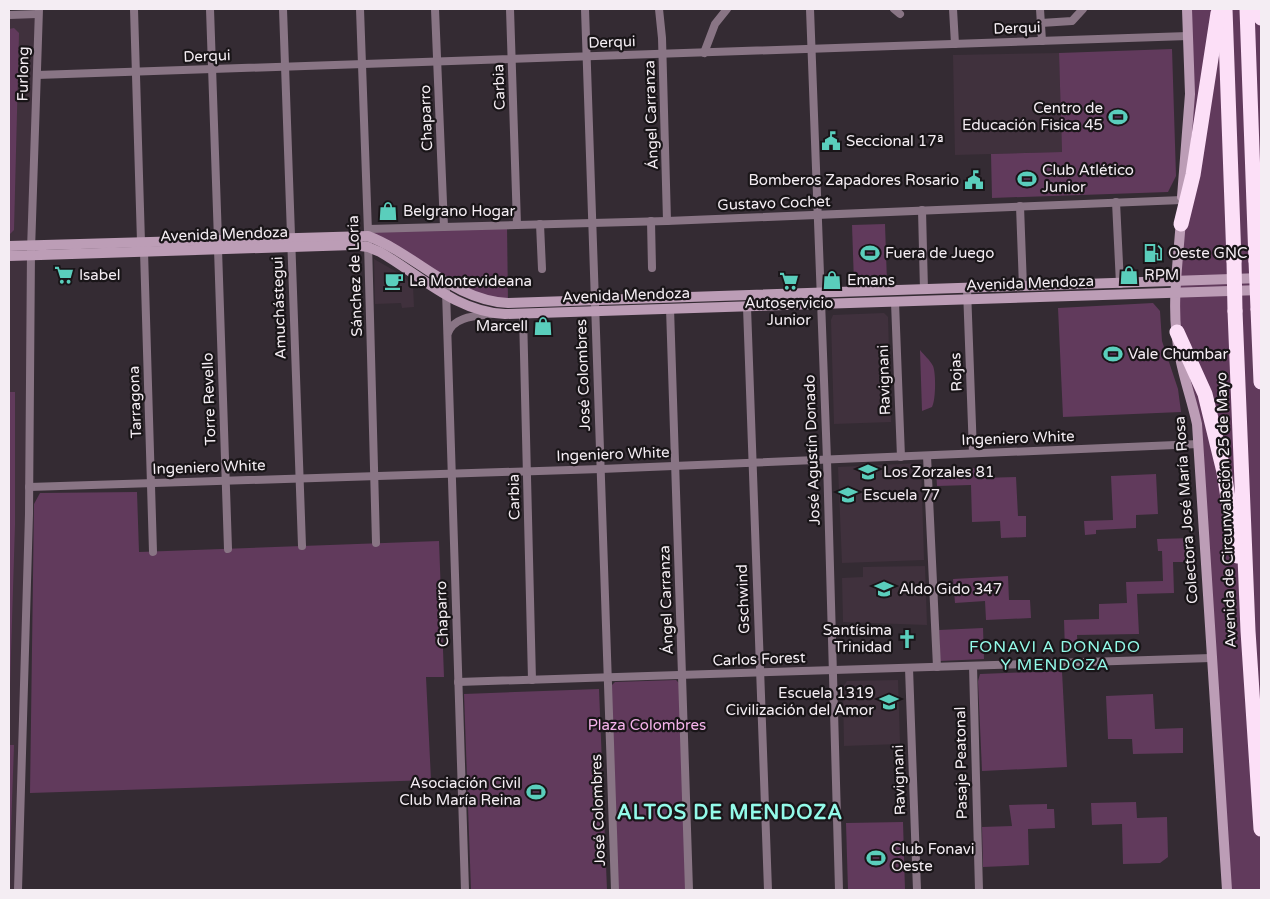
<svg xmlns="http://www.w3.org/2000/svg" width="1270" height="899" viewBox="0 0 1270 899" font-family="'Varela Round',sans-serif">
<rect width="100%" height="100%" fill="#342b33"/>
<g fill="#40313d">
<polygon points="37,14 18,890 9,890 9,15"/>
<polygon points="1059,53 1062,152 955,155 953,55"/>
<polygon points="374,259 402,275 413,286 414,307 402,308 401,303 375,304"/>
<polygon points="884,313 888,317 891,422 834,424 831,320 833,315"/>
<polygon points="921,463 924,560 842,563 838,467"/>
<polygon points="925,566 927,625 843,622 842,578 863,577 863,567"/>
<polygon points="898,680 900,744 844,746 843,687 847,681"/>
</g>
<g fill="#613a5c">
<polygon points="1187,9 1261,9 1261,890 1227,890 1199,444 1177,332 1190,94"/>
<polygon points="14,28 19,33 14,230 9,235 9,29"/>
<polygon points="1172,49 1176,176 1168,192 992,198 991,154 1062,152 1059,53"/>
<polygon points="885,224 887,282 854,283 852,225"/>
<polygon points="507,225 508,303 479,298 368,236 368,229"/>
<polygon points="1153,303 1160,311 1162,341 1178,389 1181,412 1063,417 1058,308"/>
<path d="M920 350C924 355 930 360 933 366 936 373 936 400 932 407L922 411Z"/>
<polygon points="9,392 15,392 15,524 9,718"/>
<polygon points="979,468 980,478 1016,477 1018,516 1026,516 1026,537 1001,538 1000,521 972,522 971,485 937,486 936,469"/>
<polygon points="1156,474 1158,514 1136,515 1136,528 1096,530 1096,534 1085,535 1084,521 1113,520 1111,476"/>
<polygon points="137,492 139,552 439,541 444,677 426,677 431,780 30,793 34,504 40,493"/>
<polygon points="1193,538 1194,562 1173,562 1174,593 1137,594 1139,634 1077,635 1078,651 1065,651 1064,620 1099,619 1099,604 1127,603 1126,582 1163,581 1162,551 1158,551 1157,539"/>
<polygon points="1008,576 1009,600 1030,600 1031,618 986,620 985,601 955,603 953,579"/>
<polygon points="983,628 984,659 940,661 939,630"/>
<polygon points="1062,671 1067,767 982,771 978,681 980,674"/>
<polygon points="676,680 679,683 686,890 618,890 611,686 615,682"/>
<polygon points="599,689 607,890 471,890 464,694"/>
<polygon points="1153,694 1155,729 1183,728 1183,753 1133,754 1132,739 1108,739 1106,696"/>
<polygon points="9,745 14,745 9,885"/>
<polygon points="1136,802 1137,818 1167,817 1168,857 1160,863 1123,864 1122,824 1092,825 1091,803"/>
<polygon points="1047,804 1047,809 1054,809 1055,828 1028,829 1029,865 983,867 982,827 1012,826 1009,805"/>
<polygon points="903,822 905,890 848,890 846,823"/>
</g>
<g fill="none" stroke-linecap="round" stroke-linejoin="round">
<g stroke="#897585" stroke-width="8">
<polyline points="134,9 141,242"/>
<polyline points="210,9 218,240"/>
<polyline points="283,9 302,546"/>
<polyline points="360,9 368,232"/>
<polyline points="435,9 444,227"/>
<polyline points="510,9 517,225"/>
<polyline points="585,9 615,890"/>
<polyline points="659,9 662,38 667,221"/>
<polyline points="810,9 827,460 839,890"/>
<polyline points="894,9 900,14"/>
<polyline points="953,9 955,44"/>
<polyline points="1040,9 1042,41"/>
<polyline points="9,15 37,14"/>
<polyline points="1041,23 1072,21 1083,9"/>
<polyline points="704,53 715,24 727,9"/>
<polyline points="37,75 1188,36"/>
<polyline points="1116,202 1120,284"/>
<polyline points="1020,206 1023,287"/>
<polyline points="922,210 924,290"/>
<polyline points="651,221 652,268"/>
<polyline points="540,224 542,269"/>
<polyline points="368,229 667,221 1182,200"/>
<polyline points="368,243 376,543"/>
<polyline points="218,249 228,549"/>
<polyline points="144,251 153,552"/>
<polyline points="967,289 973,453"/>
<polyline points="446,291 465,890"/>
<polyline points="895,302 901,457"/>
<polyline points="747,307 768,890"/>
<polyline points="670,308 689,890"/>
<polyline points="523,314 532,680"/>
<path d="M448 333C454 316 477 316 492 314"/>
<polyline points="927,456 937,667"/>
<polyline points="29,487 601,469 1199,444"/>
<polyline points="973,666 979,890"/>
<polyline points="909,668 917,890"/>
<polyline points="458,682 1211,658"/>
<polyline points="18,890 29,514 31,250 39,9"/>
</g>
<g stroke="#bc9db6" stroke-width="10">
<polyline points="1182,197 1190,94 1187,9"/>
<path d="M1181 219C1178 266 1170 310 1180 357 1184 379 1192 401 1197 424L1227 890"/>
<path d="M9 246 368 236C417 255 453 300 508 303L1261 278"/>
<path d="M9 256 353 245 368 247 380 252C420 275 456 312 505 314L1261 290"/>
</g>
<g stroke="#fcdff7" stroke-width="15">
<polyline points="1225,9 1234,261"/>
<polyline points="1247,9 1256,261"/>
<polyline points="1259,9 1261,18"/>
<polyline points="1181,224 1193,175 1218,13"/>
<polyline points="1258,309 1261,382"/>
<polyline points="1235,311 1248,631 1261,829"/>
<polyline points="1177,332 1205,394 1224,472 1237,556"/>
</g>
<g stroke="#fcdff7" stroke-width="15">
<polyline points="1234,261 1235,311"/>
<polyline points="1256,261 1258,309"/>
</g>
</g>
<defs>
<g id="stadium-bare" transform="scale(1.5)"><path d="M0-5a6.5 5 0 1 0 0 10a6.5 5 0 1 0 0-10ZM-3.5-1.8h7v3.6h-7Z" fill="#5acebc" stroke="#191518" stroke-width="2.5" paint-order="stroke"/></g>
<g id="civic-bare" transform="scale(1.5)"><path d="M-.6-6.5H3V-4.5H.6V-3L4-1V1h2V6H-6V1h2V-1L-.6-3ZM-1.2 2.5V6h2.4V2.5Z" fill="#5acebc" stroke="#191518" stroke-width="2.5" paint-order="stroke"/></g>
<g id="shop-bare" transform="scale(1.5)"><path d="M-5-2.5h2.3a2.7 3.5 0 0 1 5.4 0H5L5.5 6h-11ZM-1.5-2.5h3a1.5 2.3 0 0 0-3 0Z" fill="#5acebc" stroke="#191518" stroke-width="2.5" paint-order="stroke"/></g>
<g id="fuel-bare" transform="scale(1.5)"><path d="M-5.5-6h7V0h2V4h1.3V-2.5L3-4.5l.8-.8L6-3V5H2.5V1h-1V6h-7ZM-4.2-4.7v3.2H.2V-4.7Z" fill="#5acebc" stroke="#191518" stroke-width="2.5" paint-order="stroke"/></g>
<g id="supermarket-bare" transform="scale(1.5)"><path d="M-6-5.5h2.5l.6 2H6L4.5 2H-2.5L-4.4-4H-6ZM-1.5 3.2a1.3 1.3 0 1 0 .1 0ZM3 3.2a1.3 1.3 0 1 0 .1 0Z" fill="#5acebc" stroke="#191518" stroke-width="2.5" paint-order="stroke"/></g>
<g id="cafe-bare" transform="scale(1.5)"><path d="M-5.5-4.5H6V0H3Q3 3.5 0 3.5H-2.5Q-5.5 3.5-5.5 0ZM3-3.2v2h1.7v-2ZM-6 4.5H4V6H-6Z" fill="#5acebc" stroke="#191518" stroke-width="2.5" paint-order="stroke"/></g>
<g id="school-bare" transform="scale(1.5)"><path d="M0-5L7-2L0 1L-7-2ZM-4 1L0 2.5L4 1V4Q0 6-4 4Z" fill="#5acebc" stroke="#191518" stroke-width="2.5" paint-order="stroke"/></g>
<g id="church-bare" transform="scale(1.5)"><path d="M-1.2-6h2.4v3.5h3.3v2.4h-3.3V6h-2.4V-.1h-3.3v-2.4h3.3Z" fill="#5acebc" stroke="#191518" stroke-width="2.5" paint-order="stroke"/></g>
</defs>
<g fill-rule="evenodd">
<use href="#stadium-bare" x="1118" y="117"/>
<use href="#civic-bare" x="831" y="141"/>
<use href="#stadium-bare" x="1027" y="179"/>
<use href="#civic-bare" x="974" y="180"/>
<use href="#shop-bare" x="388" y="211"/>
<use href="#stadium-bare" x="870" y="253"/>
<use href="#fuel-bare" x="1153" y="253"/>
<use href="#supermarket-bare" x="64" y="275"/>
<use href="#shop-bare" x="1129" y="275"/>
<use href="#shop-bare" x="832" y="280"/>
<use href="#cafe-bare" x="394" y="281"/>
<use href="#supermarket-bare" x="789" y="281"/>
<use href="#shop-bare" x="543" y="326"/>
<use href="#stadium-bare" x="1113" y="354"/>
<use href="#school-bare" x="868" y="472"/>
<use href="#school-bare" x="848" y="495"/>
<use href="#school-bare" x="884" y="589"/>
<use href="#church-bare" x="907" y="639"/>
<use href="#school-bare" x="889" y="702"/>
<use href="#stadium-bare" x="536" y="792"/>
<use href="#stadium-bare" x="876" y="858"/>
</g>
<g text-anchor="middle" stroke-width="4.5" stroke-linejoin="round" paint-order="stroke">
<g font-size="15" fill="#f4edf3" stroke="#191518">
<text transform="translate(1017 28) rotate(-2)" y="5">Derqui</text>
<text transform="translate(612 42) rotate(-2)" y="5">Derqui</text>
<text transform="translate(207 56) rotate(-2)" y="5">Derqui</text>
<text transform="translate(23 74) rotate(-89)" y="5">Furlong</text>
<text transform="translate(499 87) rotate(-92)" y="5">Carbia</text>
<text transform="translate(651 115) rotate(-92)" y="5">Ángel Carranza</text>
<text transform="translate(426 118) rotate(-92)" y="5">Chaparro</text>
<text transform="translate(774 203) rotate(-2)" y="5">Gustavo Cochet</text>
<text transform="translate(224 234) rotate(-2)" y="5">Avenida Mendoza</text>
<text transform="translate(355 276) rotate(-92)" y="5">Sánchez de Loria</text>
<text transform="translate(1030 283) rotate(-2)" y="5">Avenida Mendoza</text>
<text transform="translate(626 295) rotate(-2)" y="5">Avenida Mendoza</text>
<text transform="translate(279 308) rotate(-92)" y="5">Amuchástegui</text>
<text transform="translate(956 372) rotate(-92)" y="5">Rojas</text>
<text transform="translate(583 375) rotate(-92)" y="5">José Colombres</text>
<text transform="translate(884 380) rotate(-92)" y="5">Ravignani</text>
<text transform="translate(209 399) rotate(-92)" y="5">Torre Revello</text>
<text transform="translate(135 402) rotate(-92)" y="5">Tarragona</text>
<text transform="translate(1018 438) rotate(-2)" y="5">Ingeniero White</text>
<text transform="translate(812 450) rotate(-92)" y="5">José Agustín Donado</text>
<text transform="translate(613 454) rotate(-2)" y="5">Ingeniero White</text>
<text transform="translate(209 467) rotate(-2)" y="5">Ingeniero White</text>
<text transform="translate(514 497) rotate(-91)" y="5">Carbia</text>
<text transform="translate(1186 510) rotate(-94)" y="5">Colectora José María Rosa</text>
<text transform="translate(1226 510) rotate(-92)" y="5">Avenida de Circunvalación 25 de Mayo</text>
<text transform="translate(743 599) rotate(-92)" y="5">Gschwind</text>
<text transform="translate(666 600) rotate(-92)" y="5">Ángel Carranza</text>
<text transform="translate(442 614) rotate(-92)" y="5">Chaparro</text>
<text transform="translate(759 659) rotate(-2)" y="5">Carlos Forest</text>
<text transform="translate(961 763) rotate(-91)" y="5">Pasaje Peatonal</text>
<text transform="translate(899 780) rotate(-92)" y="5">Ravignani</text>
<text transform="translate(598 810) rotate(-92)" y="5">José Colombres</text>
</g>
<g font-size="15" fill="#f4edf3" stroke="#191518" text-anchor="start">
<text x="1103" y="113" text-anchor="end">Centro de<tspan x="1103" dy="17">Educación Fisica 45</tspan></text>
<text x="846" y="146">Seccional 17ª</text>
<text x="1042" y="175">Club Atlético<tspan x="1042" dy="17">Junior</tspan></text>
<text x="959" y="185" text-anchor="end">Bomberos Zapadores Rosario</text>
<text x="403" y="216">Belgrano Hogar</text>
<text x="885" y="258">Fuera de Juego</text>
<text x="1168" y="258">Oeste GNC</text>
<text x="79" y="280">Isabel</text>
<text x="1144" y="280">RPM</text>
<text x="847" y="285">Emans</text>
<text x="409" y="286">La Montevideana</text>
<text x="789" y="308" text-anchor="middle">Autoservicio<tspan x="789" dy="17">Junior</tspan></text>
<text x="528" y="331" text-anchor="end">Marcell</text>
<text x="1128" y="359">Vale Chumbar</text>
<text x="883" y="477">Los Zorzales 81</text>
<text x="863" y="500">Escuela 77</text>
<text x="899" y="594">Aldo Gido 347</text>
<text x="892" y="635" text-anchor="end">Santísima<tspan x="892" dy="17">Trinidad</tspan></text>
<text x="874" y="698" text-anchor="end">Escuela 1319<tspan x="874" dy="17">Civilización del Amor</tspan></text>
<text x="521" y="788" text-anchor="end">Asociación Civil<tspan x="521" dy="17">Club María Reina</tspan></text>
<text x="891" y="854">Club Fonavi<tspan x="891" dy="17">Oeste</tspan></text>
</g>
<g font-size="15" fill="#f5b3eb" stroke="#191518">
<text x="647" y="730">Plaza Colombres</text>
</g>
<g font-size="16" letter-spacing="1" fill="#93fae9" stroke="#191518">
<text x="1055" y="652">FONAVI A DONADO<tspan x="1055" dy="18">Y MENDOZA</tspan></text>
</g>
<g font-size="20" font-weight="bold" letter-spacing="1" fill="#93fae9" stroke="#191518">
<text x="730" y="819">ALTOS DE MENDOZA</text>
</g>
</g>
<rect width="1270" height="899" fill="none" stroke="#f4edf3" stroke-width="20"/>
</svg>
